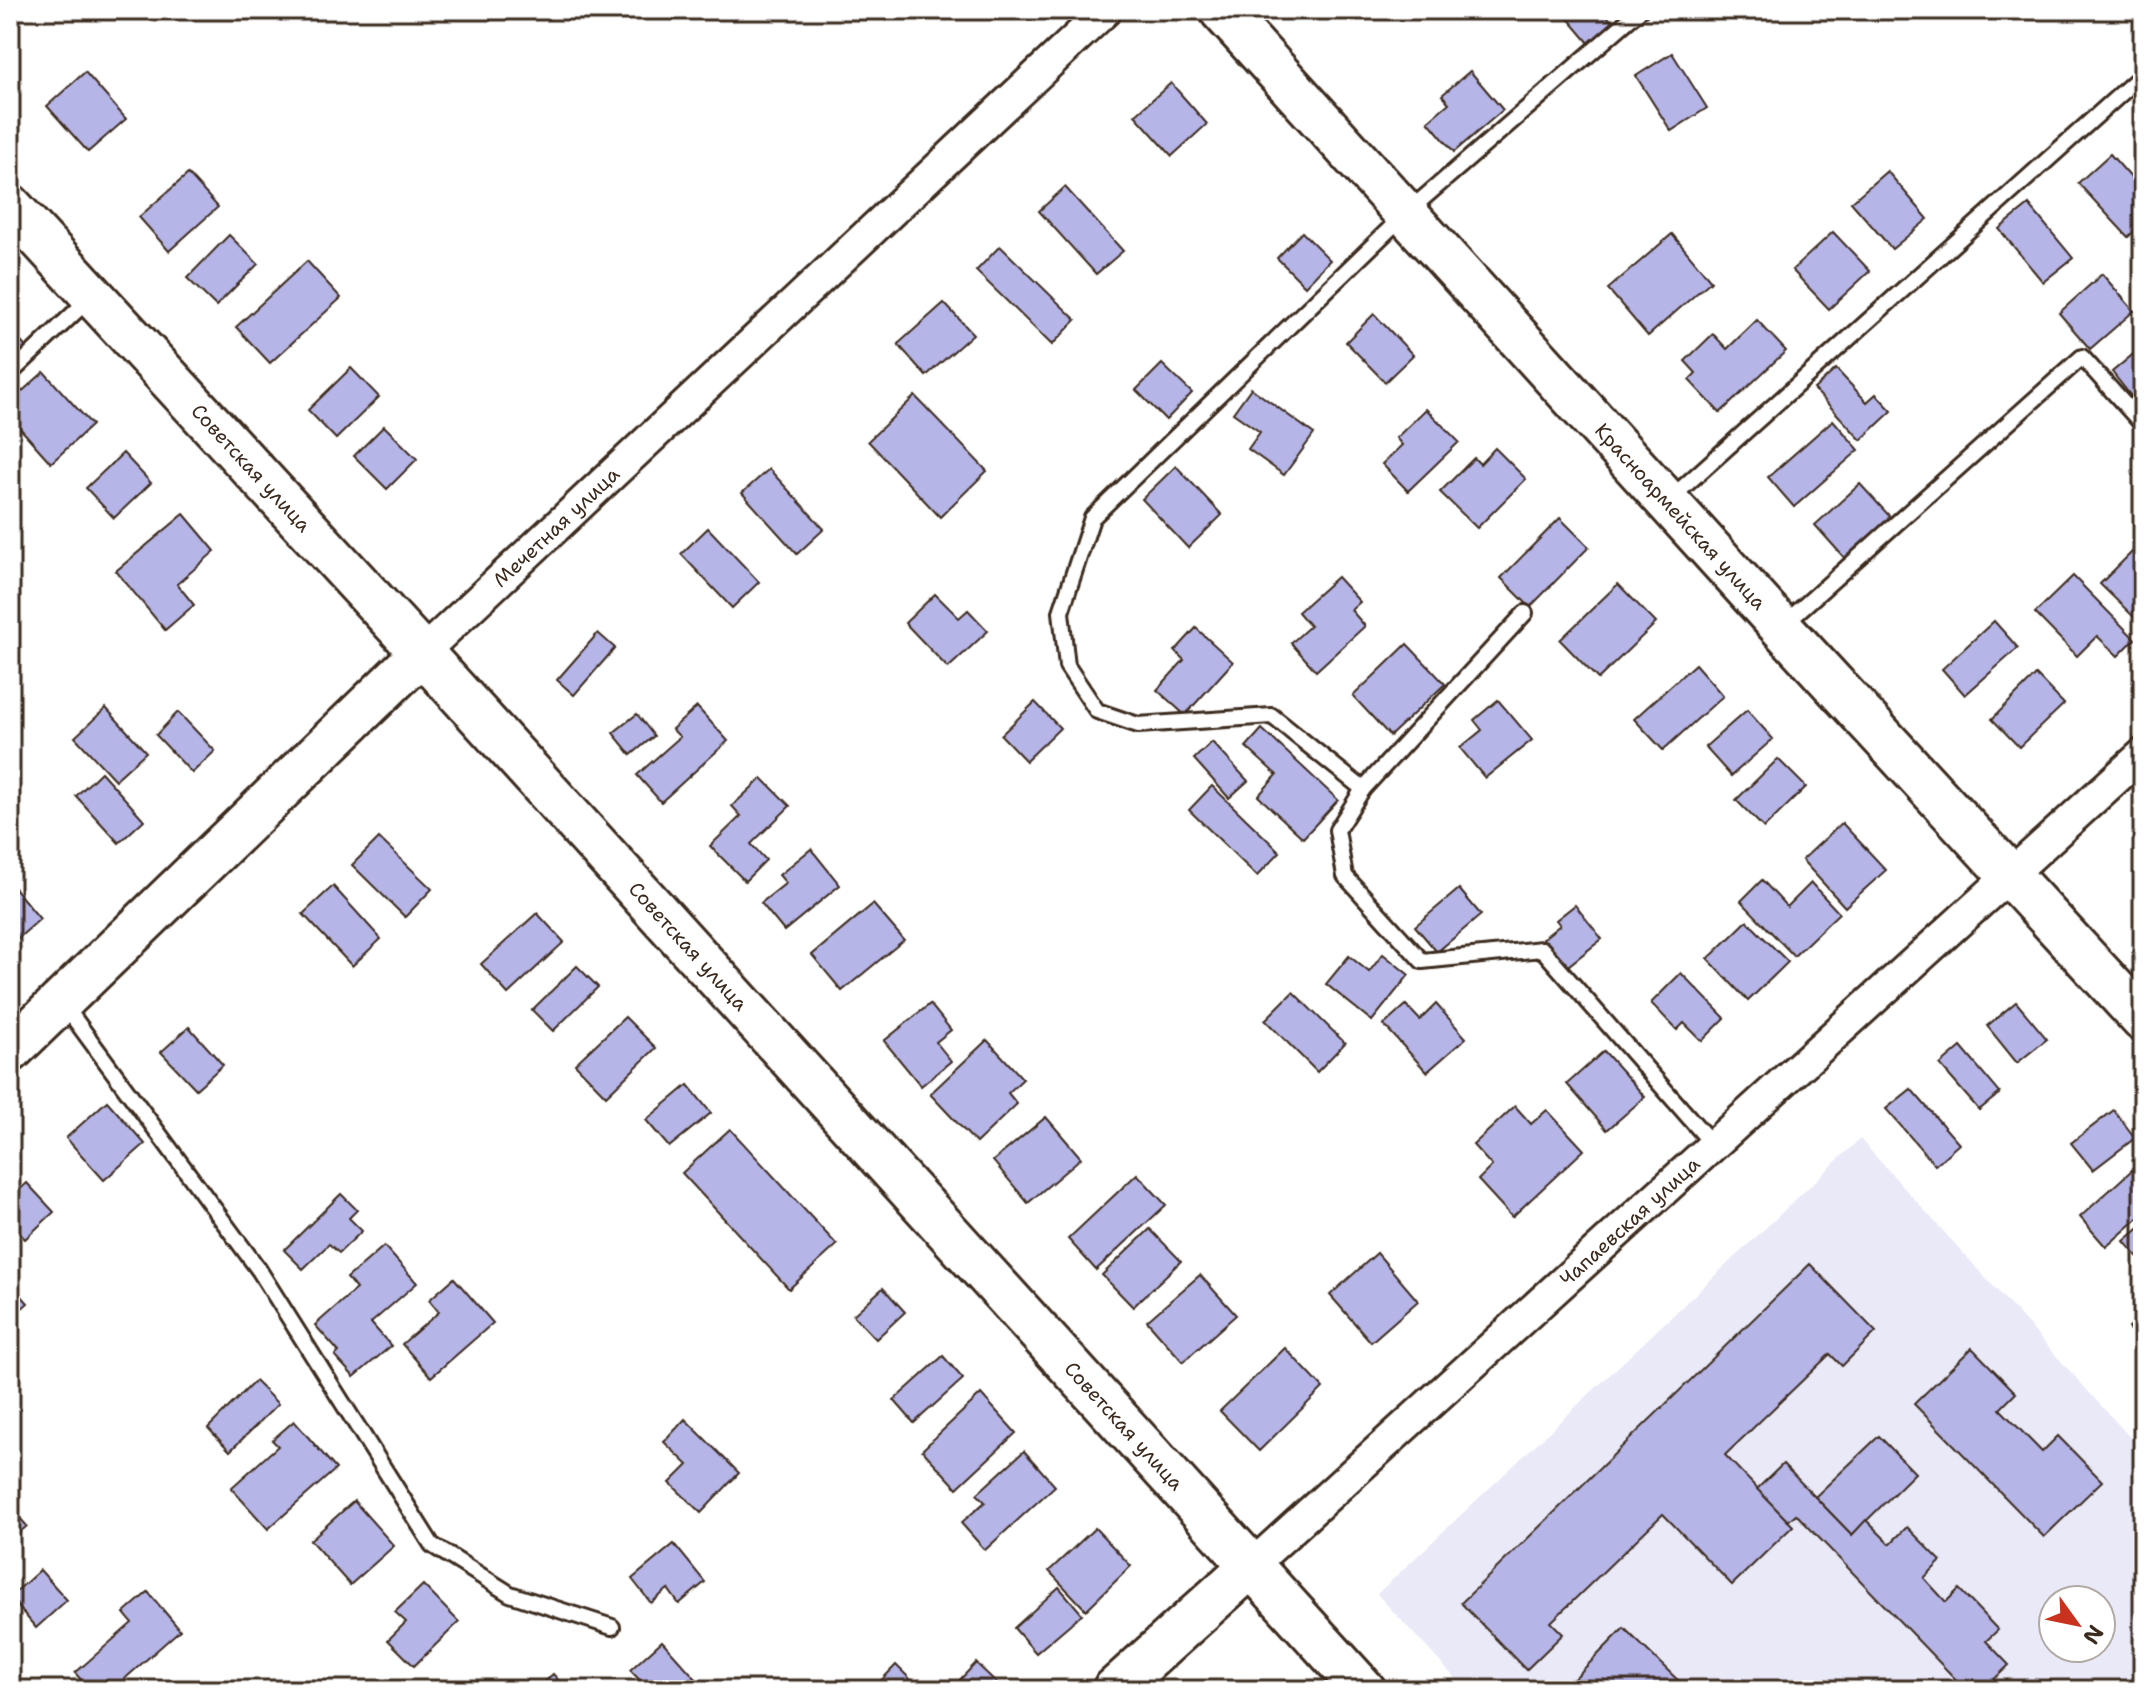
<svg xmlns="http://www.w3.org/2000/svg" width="2153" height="1700" viewBox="0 0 2153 1700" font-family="'Shantell Sans',sans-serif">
<rect width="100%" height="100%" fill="#fff"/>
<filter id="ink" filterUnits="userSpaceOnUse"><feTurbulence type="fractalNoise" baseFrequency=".0125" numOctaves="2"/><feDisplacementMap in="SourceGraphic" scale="16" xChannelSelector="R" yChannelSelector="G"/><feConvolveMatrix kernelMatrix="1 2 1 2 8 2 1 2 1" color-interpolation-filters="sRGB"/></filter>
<g filter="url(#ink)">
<path fill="#e9e9f8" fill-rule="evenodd" d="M1860 1139 2143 1452V1690H1466L1377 1594ZM2053 1600H2101V1648H2053Z"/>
<g fill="#b6b5e7" stroke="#3b2a1e" stroke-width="2">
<polygon points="1561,10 1602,10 1613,23 1589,43"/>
<polygon points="1672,53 1707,108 1671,131 1636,76"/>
<polygon points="1470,71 1503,110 1454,152 1428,121 1449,103 1442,95"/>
<polygon points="85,72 126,119 88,152 47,106"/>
<polygon points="1171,83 1207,124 1172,156 1135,115"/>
<polygon points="2110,154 2134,181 2143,173 2143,223 2128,237 2078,183"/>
<polygon points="1887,171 1928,219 1892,249 1851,202"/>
<polygon points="188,174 218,207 169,251 139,217"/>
<polygon points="1065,187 1123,251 1096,274 1039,211"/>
<polygon points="2029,205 2073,258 2043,282 1999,229"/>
<polygon points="1302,232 1330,260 1305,286 1277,258"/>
<polygon points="1833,232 1870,271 1829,309 1792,270"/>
<polygon points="1672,234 1711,281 1648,336 1608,289"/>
<polygon points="229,235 258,264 216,306 187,278"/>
<polygon points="1000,246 1076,320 1052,345 976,271"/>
<polygon points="307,261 341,298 270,363 236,327"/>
<polygon points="2102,274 2134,311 2090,349 2059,313"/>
<polygon points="944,303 973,334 926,376 898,344"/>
<polygon points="1374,314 1413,355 1385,382 1346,342"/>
<polygon points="1757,320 1786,351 1720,413 1689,380 1696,373 1685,361 1713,334 1727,349"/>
<polygon points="10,330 34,356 10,378"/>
<polygon points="2143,346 2143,386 2131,396 2112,372"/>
<polygon points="1162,364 1192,393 1166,420 1136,390"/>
<polygon points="351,368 379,397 336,439 308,410"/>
<polygon points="1836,369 1867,402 1876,394 1892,411 1861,440 1814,389"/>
<polygon points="44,372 92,425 51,463 10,417 10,402"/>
<polygon points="1251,388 1314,434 1284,475 1248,449 1260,432 1233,413"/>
<polygon points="915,396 987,471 940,517 868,441"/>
<polygon points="1426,409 1459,442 1408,491 1382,464 1402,445 1396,438"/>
<polygon points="1833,420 1859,450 1794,507 1768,477"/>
<polygon points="384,426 417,459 387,489 354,456"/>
<polygon points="1495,448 1526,479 1477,528 1440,492 1474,458 1480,464"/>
<polygon points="123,453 151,483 114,518 86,488"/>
<polygon points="1176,466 1222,515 1188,548 1142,499"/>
<polygon points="769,469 824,529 797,554 742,493"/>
<polygon points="1860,484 1894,521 1848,562 1815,525"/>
<polygon points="184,514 215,551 177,584 194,605 165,630 116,571"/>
<polygon points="1560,518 1589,547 1530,607 1501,578"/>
<polygon points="708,528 759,582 732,608 681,554"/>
<polygon points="2134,550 2143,559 2143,626 2100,584"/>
<polygon points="2073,576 2135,639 2118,656 2097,636 2077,656 2035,613"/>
<polygon points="1337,577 1360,602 1351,610 1365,626 1316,671 1291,643 1310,626 1298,612"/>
<polygon points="1618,584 1656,623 1598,679 1560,640"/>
<polygon points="935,594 959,618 968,610 988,631 948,668 905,623"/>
<polygon points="1994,621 2018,648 1965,695 1942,669"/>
<polygon points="1196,628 1233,662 1185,715 1157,690 1184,660 1175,651"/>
<polygon points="598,633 615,648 574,695 557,680"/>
<polygon points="1407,644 1445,684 1390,736 1353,696"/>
<polygon points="1695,664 1723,696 1663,750 1634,719"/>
<polygon points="2036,675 2064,704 2019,747 1992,719"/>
<polygon points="1498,700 1532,740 1485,778 1460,748 1482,730 1474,720"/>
<polygon points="1035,702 1060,728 1026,761 1001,735"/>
<polygon points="697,707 728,741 661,802 637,775 680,737 672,729"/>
<polygon points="106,708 146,752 115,780 75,737"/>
<polygon points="1747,710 1773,739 1731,776 1705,747"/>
<polygon points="178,712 215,751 192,773 156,735"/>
<polygon points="637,714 654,736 631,755 613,733"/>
<polygon points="1262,729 1338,800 1303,838 1258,796 1277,775 1246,747"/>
<polygon points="1212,742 1248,781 1229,798 1194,759"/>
<polygon points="1778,759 1806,787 1764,828 1736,800"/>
<polygon points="101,772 144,820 119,843 76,796"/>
<polygon points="762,778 790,806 751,844 766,860 745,881 710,846 741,816 732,806"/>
<polygon points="1212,786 1280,852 1257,876 1189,810"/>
<polygon points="1842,823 1886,870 1845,907 1802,860"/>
<polygon points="379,838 432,889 405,917 352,865"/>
<polygon points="811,849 840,885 784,931 761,903 786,883 779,875"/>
<polygon points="1762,880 1787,907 1811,883 1839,913 1794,956 1741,901"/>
<polygon points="10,883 40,919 14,942 10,937"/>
<polygon points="333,886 381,939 352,966 303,914"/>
<polygon points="1459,889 1481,915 1437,952 1415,926"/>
<polygon points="873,904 904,940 842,991 812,955"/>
<polygon points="1575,905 1602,939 1564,969 1541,940 1560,925 1556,920"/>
<polygon points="537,913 564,942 508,994 481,964"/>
<polygon points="1747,921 1788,962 1748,1001 1708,959"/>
<polygon points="1383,954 1409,975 1372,1021 1326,984 1349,956 1369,972"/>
<polygon points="577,966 598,987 553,1031 532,1010"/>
<polygon points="1681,973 1725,1018 1702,1041 1684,1023 1677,1030 1651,1003"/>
<polygon points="1293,992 1345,1043 1317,1072 1265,1020"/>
<polygon points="2016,1002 2047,1039 2017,1063 1987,1026"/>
<polygon points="930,1004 951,1030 936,1042 951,1061 921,1086 884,1041"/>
<polygon points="1436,1004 1466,1038 1427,1072 1384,1025 1406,1005 1420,1020"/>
<polygon points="625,1017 656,1048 606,1096 575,1064"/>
<polygon points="189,1027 223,1065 196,1089 161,1052"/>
<polygon points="987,1040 1023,1079 1008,1093 1017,1104 976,1143 930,1094"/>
<polygon points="1961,1047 2000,1093 1979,1110 1940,1065"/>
<polygon points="1604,1051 1645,1097 1607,1130 1567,1084"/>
<polygon points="688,1085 711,1113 669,1147 646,1120"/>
<polygon points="1911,1089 1959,1144 1935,1165 1886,1109"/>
<polygon points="107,1101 145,1144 104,1180 66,1138"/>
<polygon points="1515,1106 1531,1124 1547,1110 1584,1150 1512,1217 1478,1180 1492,1166 1473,1145"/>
<polygon points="2114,1110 2135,1138 2093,1170 2071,1143"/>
<polygon points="1046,1117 1081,1158 1028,1203 993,1161"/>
<polygon points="730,1129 837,1245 789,1289 682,1173"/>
<polygon points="2143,1160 2143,1214 2106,1247 2080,1217"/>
<polygon points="1137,1174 1166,1205 1096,1270 1068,1239"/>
<polygon points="27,1183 54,1212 25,1239 10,1223 10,1198"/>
<polygon points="341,1194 357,1210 349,1218 362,1231 339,1253 329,1244 303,1269 284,1250"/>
<polygon points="2143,1225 2143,1263 2124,1241"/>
<polygon points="1150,1229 1181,1261 1133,1307 1102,1275"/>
<polygon points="384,1246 417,1283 371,1323 391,1346 354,1377 335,1356 339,1352 315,1325 356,1289 347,1278"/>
<polygon points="1377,1253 1418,1301 1371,1342 1330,1295"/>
<polygon points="1810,1264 1876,1332 1842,1366 1830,1354 1725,1455 1793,1526 1732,1585 1663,1514 1551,1622 1563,1634 1526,1670 1461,1603"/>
<polygon points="1200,1275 1236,1315 1183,1362 1147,1321"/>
<polygon points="454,1278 493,1323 431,1377 402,1344 439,1312 429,1300"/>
<polygon points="10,1283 28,1303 10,1319"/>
<polygon points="883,1288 905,1312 876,1339 853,1315"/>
<polygon points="2143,1315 2143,1345 2128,1328"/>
<polygon points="1285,1348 1323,1388 1259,1451 1220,1411"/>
<polygon points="1972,1348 2016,1393 2000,1409 2042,1452 2058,1436 2102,1481 2044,1537 1914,1404"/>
<polygon points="943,1356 963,1379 914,1423 894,1400"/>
<polygon points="255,1381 278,1404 230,1451 208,1428"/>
<polygon points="981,1394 1016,1433 957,1488 922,1450"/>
<polygon points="685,1419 739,1473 701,1513 670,1483 688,1465 664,1442"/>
<polygon points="294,1421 336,1469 268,1529 231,1488 278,1446 272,1440"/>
<polygon points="1879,1436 1915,1473 1852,1535 1815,1497"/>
<polygon points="1024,1451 1055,1486 985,1550 961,1523 985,1502 977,1494"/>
<polygon points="1783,1464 1852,1535 1866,1520 1890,1544 1907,1527 1941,1561 1924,1578 1946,1602 1959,1589 1998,1630 1986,1641 2009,1665 1983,1690 1966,1690 1796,1514 1788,1521 1757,1489"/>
<polygon points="354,1501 394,1546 350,1585 310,1540"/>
<polygon points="10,1507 27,1526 10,1541"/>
<polygon points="1095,1528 1131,1566 1086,1610 1049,1571"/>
<polygon points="674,1544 705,1582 679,1604 668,1589 651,1603 632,1579"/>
<polygon points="40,1570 67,1600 36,1628 10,1597"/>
<polygon points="423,1585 459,1622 414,1666 388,1640 406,1622 395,1612"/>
<polygon points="1059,1587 1082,1614 1036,1653 1014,1628"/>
<polygon points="148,1592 180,1630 112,1690 90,1690 75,1673 132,1623 124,1613"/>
<polygon points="1624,1628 1688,1690 1569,1690 1566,1687"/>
<polygon points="662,1641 706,1690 649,1690 630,1670"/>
<polygon points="976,1663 997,1683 990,1690 950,1690"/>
<polygon points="896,1665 921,1690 872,1690"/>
<polygon points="553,1674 567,1690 535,1690"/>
</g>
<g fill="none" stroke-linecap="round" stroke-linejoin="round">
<g stroke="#3b2a1e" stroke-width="20">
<g id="lane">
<polyline points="10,374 91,297"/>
<polyline points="1670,499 2143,74"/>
<polyline points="1525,613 1363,789 1337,830 1345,876 1422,961 1542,949 1713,1145"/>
<polyline points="1784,624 2082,357 2143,425"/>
<polyline points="1363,789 1272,716 1138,725 1097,711 1067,666 1061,612 1092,518 1405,214 1640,10"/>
<polyline points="65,1006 259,1270 432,1545 510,1594 612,1627"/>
</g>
</g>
<g stroke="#3b2a1e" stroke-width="36">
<g id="street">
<path id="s1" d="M422 653 1106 10"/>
<path id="s2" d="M1251 1566 2143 754"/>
</g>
</g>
<g stroke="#3b2a1e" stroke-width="48">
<g id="secondary">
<path id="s3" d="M1221 10 1781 627 2143 1020"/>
<path id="s4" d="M10 206 422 653 1364 1690"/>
<polyline points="10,1051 422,653"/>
<polyline points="1114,1690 1251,1566"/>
</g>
</g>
<use href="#lane" stroke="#fff" stroke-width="14"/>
<use href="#street" stroke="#fff" stroke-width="30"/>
<use href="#secondary" stroke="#fff" stroke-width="42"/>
</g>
</g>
<g text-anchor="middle" stroke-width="6" stroke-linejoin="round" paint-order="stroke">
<g font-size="20" fill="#3b2a1e" stroke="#fff">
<text dy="7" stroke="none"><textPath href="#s4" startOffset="356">Советская улица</textPath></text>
<text dy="7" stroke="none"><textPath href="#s3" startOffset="684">Красноармейская улица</textPath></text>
<text dy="7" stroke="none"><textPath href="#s1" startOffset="184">Мечетная улица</textPath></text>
<text dy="7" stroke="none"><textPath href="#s4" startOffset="1004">Советская улица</textPath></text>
<text dy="7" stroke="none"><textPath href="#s2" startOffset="512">Чапаевская улица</textPath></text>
<text dy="7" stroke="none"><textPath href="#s4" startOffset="1652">Советская улица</textPath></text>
</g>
</g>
<rect width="2153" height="1700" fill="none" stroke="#fff" stroke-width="40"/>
<rect x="20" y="20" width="2113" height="1660" fill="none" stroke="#3b2a1e" stroke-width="3" filter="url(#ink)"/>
<g transform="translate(2077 1624) rotate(123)"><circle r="38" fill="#ffffff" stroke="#b1aaa5" stroke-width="2"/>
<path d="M0-6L14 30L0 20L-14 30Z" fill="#c8321e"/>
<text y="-12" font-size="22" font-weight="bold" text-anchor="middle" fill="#3b2a1e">N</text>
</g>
</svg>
